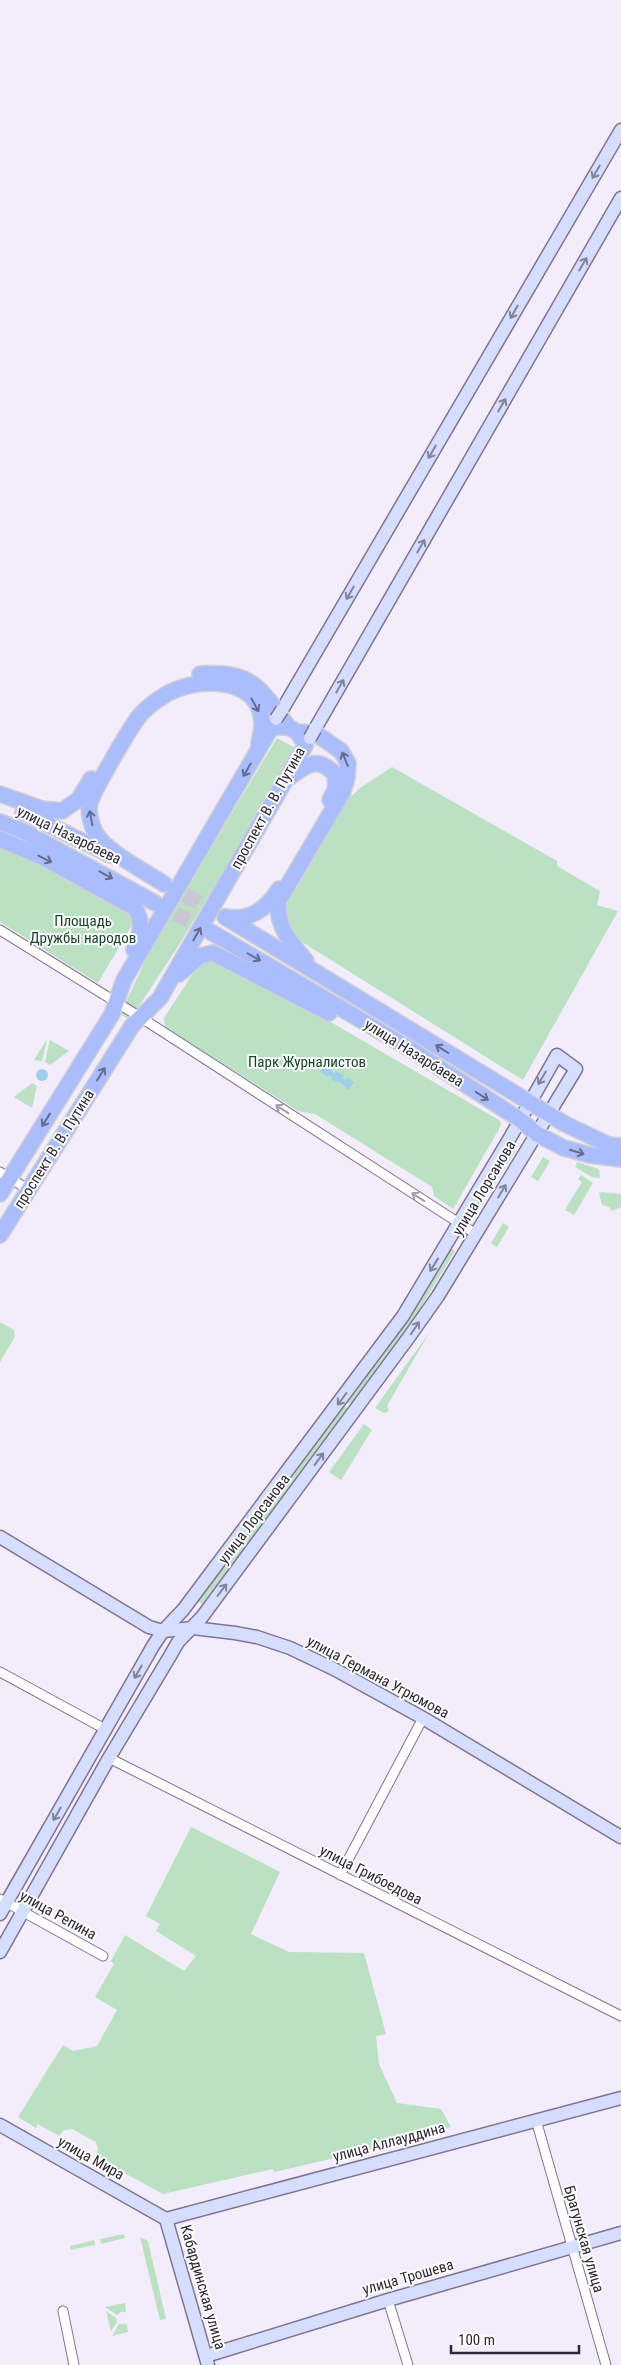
<svg xmlns="http://www.w3.org/2000/svg" width="621" height="2365" viewBox="0 0 621 2365" font-family="'Roboto Condensed',sans-serif">
<rect width="100%" height="100%" fill="#f3edfb"/>
<g fill="#bae1c2">
<polygon points="277,738 297,749 177,948 130,1020 120,1014 153,945"/>
<polygon points="392,767 557,861 557,866 600,891 597,905 618,911 523,1080 294,937 283,918 285,899 338,809 360,788"/>
<polygon points="5,846 44,862 136,918 98,983 0,922 0,848"/>
<polygon points="204,956 233,965 499,1120 501,1123 499,1129 453,1209 434,1196 432,1187 315,1114 298,1111 165,1027 164,1018"/>
<polygon points="47,1039 42,1061 34,1060"/>
<polygon points="50,1040 69,1051 50,1065 45,1062"/>
<polygon points="32,1083 37,1086 32,1108 14,1097"/>
<polygon points="514,1146 516,1150 475,1215 473,1212"/>
<polygon points="543,1157 550,1161 538,1181 531,1177"/>
<polygon points="577,1162 599,1169 600,1178 592,1177 575,1167"/>
<polygon points="581,1175 593,1183 574,1215 565,1210 582,1182 578,1179"/>
<polygon points="602,1192 621,1194 621,1207 612,1211 609,1207 602,1205 599,1193"/>
<polygon points="503,1223 509,1227 497,1247 491,1243"/>
<polygon points="451,1248 455,1251 407,1330 351,1405 347,1402 403,1327"/>
<polygon points="0,1322 14,1330 15,1337 0,1362"/>
<polygon points="429,1333 387,1406 389,1411 384,1413 375,1408"/>
<polygon points="344,1406 348,1409 202,1604 198,1601"/>
<polygon points="364,1424 372,1430 341,1480 329,1472"/>
<polygon points="191,1827 280,1872 251,1934 289,1952 364,1953 386,2034 376,2036 379,2064 397,2103 441,2109 451,2127 382,2145 382,2147 274,2172 273,2169 163,2194 95,2157 98,2149 96,2142 72,2129 64,2130 59,2136 38,2124 36,2128 18,2117 63,2045 73,2051 97,2046 117,2010 95,1997 114,1964 111,1961 125,1935 184,1971 196,1956 156,1931 160,1924 146,1916"/>
<polygon points="124,2234 125,2238 101,2244 100,2239"/>
<polygon points="140,2237 148,2241 166,2319 160,2320"/>
<polygon points="94,2240 95,2245 71,2250 70,2246"/>
<polygon points="125,2303 126,2312 121,2312 117,2315 105,2307"/>
<polygon points="106,2311 116,2318 117,2322 111,2331"/>
<polygon points="119,2324 127,2324 128,2332 112,2336"/>
</g>
<g fill="#9dcfed">
<polygon points="325,1065 332,1069 331,1071 334,1073 336,1071 344,1076 342,1078 345,1080 347,1078 354,1082 349,1090 340,1082 339,1083 331,1079 332,1077 329,1075 328,1077 320,1072"/>
<circle cx="42" cy="1075" r="6"/>
</g>
<g fill="none" stroke-linecap="round" stroke-linejoin="round">
<g stroke="#cbc6d3" stroke-width="15" stroke-dasharray="15 8" stroke-linecap="butt">
<polyline points="165,884 225,917"/>
<polyline points="155,903 211,932"/>
</g>
<g stroke="#807492" stroke-width="11">
<g id="street">
<polyline points="0,930 140,1017 476,1234"/>
<polyline points="0,1172 29,1190"/>
<polyline points="0,1672 105,1729"/>
<polyline points="109,1758 621,2016"/>
<polyline points="340,1875 423,1718"/>
<polyline points="0,1899 103,1956"/>
<polyline points="536,2120 606,2365"/>
<polyline points="388,2300 408,2365"/>
<polyline points="63,2311 74,2365"/>
</g>
</g>
<g stroke="#807492" stroke-width="15">
<g id="secondary">
<polyline points="282,710 621,130"/>
<polyline points="315,729 621,198"/>
<polyline points="0,1537 149,1627 163,1631 193,1628 235,1633 257,1637 290,1648 334,1669 423,1718 621,1837"/>
<polyline points="0,1914 153,1646 163,1631 183,1610 403,1316 511,1136 557,1055 576,1069 438,1296 409,1337 202,1617 178,1642 170,1656 109,1758 0,1952"/>
<polyline points="0,2125 166,2219"/>
<polyline points="166,2219 621,2098"/>
<polyline points="166,2219 208,2365"/>
<polyline points="206,2356 388,2300 621,2233"/>
</g>
</g>
<g stroke="#d1d0d2" stroke-width="18">
<g id="primary">
<path d="M200 674C250 670 260 687 287 725"/>
<path d="M298 732 315 733 341 751 348 763 347 777 343 792 278 902C277 927 290 942 306 961"/>
<path d="M290 777C308 764 317 756 335 774L336 788 330 800"/>
<polyline points="0,794 42,809 62,811 79,799 91,779"/>
<polyline points="23,812 110,855"/>
<polyline points="0,822 23,831 155,903"/>
<path d="M0 839 42 857 135 908C144 923 140 934 134 950"/>
<path d="M164 884C145 871 106 852 95 832 91 824 89 814 89 806 91 794 132 724 141 714 147 708 155 701 162 697 192 676 261 674 262 724 262 730 260 737 259 743"/>
<polyline points="225,917 565,1124 609,1145 621,1146"/>
<path d="M226 917C249 921 267 909 279 889"/>
<polyline points="211,932 412,1050 519,1119 537,1134 564,1148 590,1155 621,1159"/>
<polyline points="179,974 200,956 213,953 329,1013"/>
<path d="M0 1194 112 1014 124 980 271 728C289 724 299 729 305 746L160 998 132 1026 0 1235"/>
</g>
</g>
<use href="#street" stroke="#fff" stroke-width="9"/>
<use href="#secondary" stroke="#d5deff" stroke-width="12"/>
<use href="#primary" stroke="#aabdfe" stroke-width="15"/>
<g stroke="#807492" stroke-width="15" stroke-linecap="butt">
<g id="secondary-bridge">
<polyline points="276,719 282,710"/>
<polyline points="310,738 315,729"/>
</g>
</g>
<use href="#secondary-bridge" stroke="#d5deff" stroke-width="12"/>
</g>
<defs><path id="oneway-shaft" d="M-6 0H5M1.5-3L5.5 0L1.5 3" fill="none" stroke-width="1.6" stroke-linecap="round" stroke-linejoin="round" transform="scale(1.25)"/></defs>
<g stroke="#81839a">
<use href="#oneway-shaft" transform="translate(596 172) rotate(120)"/>
<use href="#oneway-shaft" transform="translate(583 264) rotate(-60)"/>
<use href="#oneway-shaft" transform="translate(514 312) rotate(120)"/>
<use href="#oneway-shaft" transform="translate(502 405) rotate(-60)"/>
<use href="#oneway-shaft" transform="translate(432 452) rotate(120)"/>
<use href="#oneway-shaft" transform="translate(421 546) rotate(-60)"/>
<use href="#oneway-shaft" transform="translate(350 593) rotate(120)"/>
<use href="#oneway-shaft" transform="translate(340 686) rotate(-60)"/>
<use href="#oneway-shaft" transform="translate(542 1078) rotate(121)"/>
<use href="#oneway-shaft" transform="translate(502 1191) rotate(-59)"/>
<use href="#oneway-shaft" transform="translate(434 1265) rotate(122)"/>
<use href="#oneway-shaft" transform="translate(415 1328) rotate(-56)"/>
<use href="#oneway-shaft" transform="translate(342 1399) rotate(127)"/>
<use href="#oneway-shaft" transform="translate(319 1459) rotate(-54)"/>
<use href="#oneway-shaft" transform="translate(222 1590) rotate(-53)"/>
<use href="#oneway-shaft" transform="translate(138 1672) rotate(120)"/>
<use href="#oneway-shaft" transform="translate(57 1814) rotate(120)"/>
</g>
<g stroke="#656b8f">
<use href="#oneway-shaft" transform="translate(255 705) rotate(61)"/>
<use href="#oneway-shaft" transform="translate(345 759) rotate(-112)"/>
<use href="#oneway-shaft" transform="translate(247 770) rotate(120)"/>
<use href="#oneway-shaft" transform="translate(91 818) rotate(-101)"/>
<use href="#oneway-shaft" transform="translate(45 859) rotate(27)"/>
<use href="#oneway-shaft" transform="translate(106 875) rotate(29)"/>
<use href="#oneway-shaft" transform="translate(197 934) rotate(-60)"/>
<use href="#oneway-shaft" transform="translate(254 957) rotate(30)"/>
<use href="#oneway-shaft" transform="translate(442 1049) rotate(-148)"/>
<use href="#oneway-shaft" transform="translate(101 1074) rotate(-58)"/>
<use href="#oneway-shaft" transform="translate(482 1096) rotate(33)"/>
<use href="#oneway-shaft" transform="translate(46 1120) rotate(122)"/>
<use href="#oneway-shaft" transform="translate(577 1152) rotate(17)"/>
</g>
<g stroke="#a09ea4">
<use href="#oneway-shaft" transform="translate(282 1109) rotate(-147)"/>
<use href="#oneway-shaft" transform="translate(418 1197) rotate(-147)"/>
</g>
<g text-anchor="middle" stroke-width="4" stroke-linejoin="round" paint-order="stroke">
<g font-size="15" fill="#2d2834" stroke="#fdfefd">
<text transform="translate(268 808) rotate(-61)" y="5">проспект В. В. Путина</text>
<text transform="translate(69 835) rotate(26)" y="5">улица Назарбаева</text>
<text transform="translate(414 1053) rotate(32)" y="5">улица Назарбаева</text>
<text transform="translate(54 1149) rotate(-58)" y="5">проспект В. В. Путина</text>
<text transform="translate(484 1188) rotate(-59)" y="5">улица Лорсанова</text>
<text transform="translate(254 1519) rotate(-53)" y="5">улица Лорсанова</text>
<text transform="translate(378 1677) rotate(28)" y="5">улица Германа Угрюмова</text>
<text transform="translate(371 1875) rotate(27)" y="5">улица Грибоедова</text>
<text transform="translate(58 1915) rotate(29)" y="5">улица Репина</text>
<text transform="translate(389 2142) rotate(-15)" y="5">улица Аллауддина</text>
<text transform="translate(91 2158) rotate(29)" y="5">улица Мира</text>
<text transform="translate(584 2239) rotate(74)" y="5">Брагунская улица</text>
<text transform="translate(408 2277) rotate(-16)" y="5">улица Трошева</text>
<text transform="translate(203 2287) rotate(74)" y="5">Кабардинская улица</text>
</g>
<g font-size="15" fill="#154726" stroke="#fdfefd">
<text x="83" y="926">Площадь<tspan x="83" dy="17">Дружбы народов</tspan></text>
<text x="307" y="1067">Парк Журналистов</text>
</g>
</g>
<path d="M451 2345v8h128v-8" fill="none" stroke="#2d2834" stroke-width="2.5"/>
<text x="458" y="2345" font-size="15" fill="#2d2834" stroke="#fdfefd" stroke-width="4" paint-order="stroke">100 m</text>
</svg>
